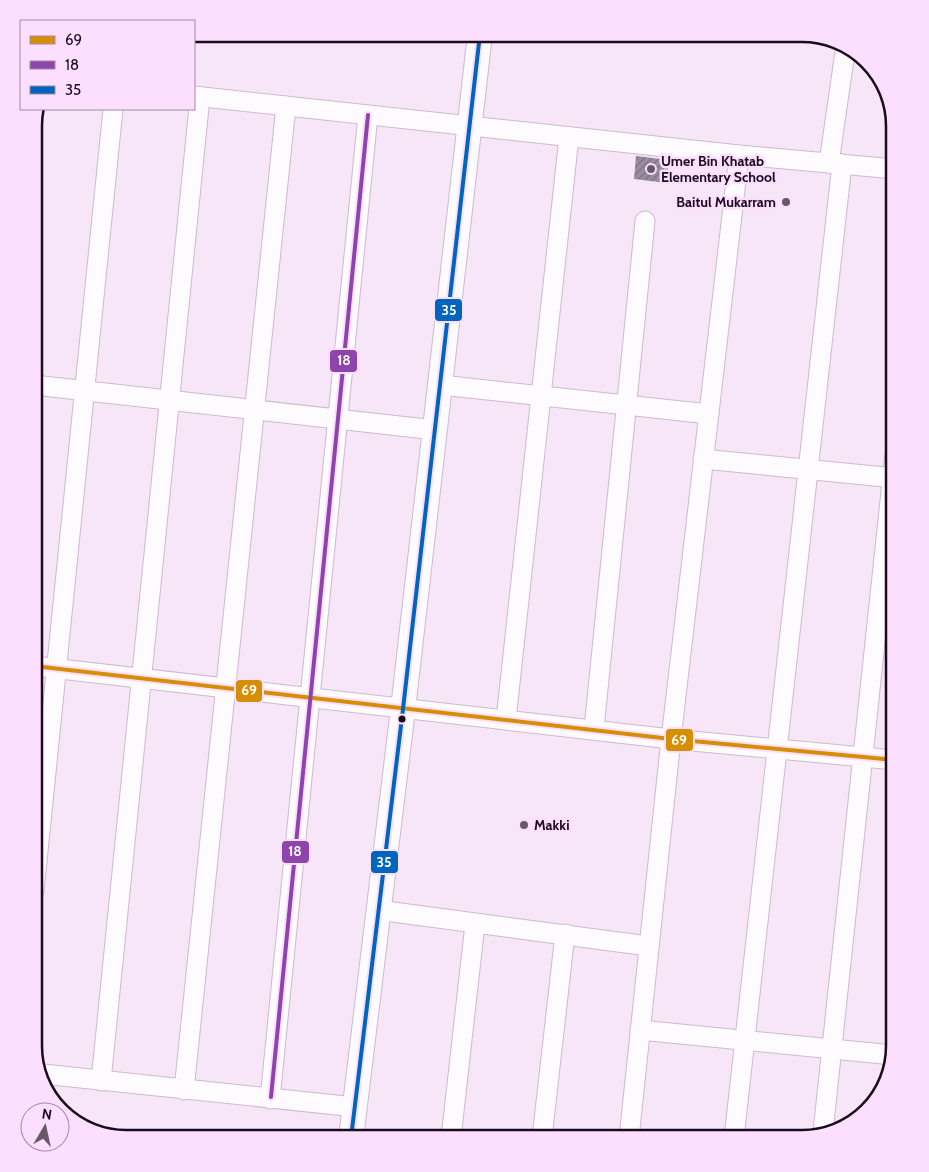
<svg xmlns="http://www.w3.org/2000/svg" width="929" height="1172" viewBox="0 0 929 1172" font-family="Cabin,sans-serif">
<defs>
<pattern id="building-hatch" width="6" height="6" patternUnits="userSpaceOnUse" patternTransform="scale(1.25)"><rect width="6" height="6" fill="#988d9e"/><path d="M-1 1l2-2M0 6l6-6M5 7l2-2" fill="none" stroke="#7b7180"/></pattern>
</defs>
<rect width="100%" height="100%" fill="#f6e6f7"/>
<polygon fill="url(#building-hatch)" points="636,156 669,160 667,183 634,179"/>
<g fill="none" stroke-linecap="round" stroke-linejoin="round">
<g stroke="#cbbbcc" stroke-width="21">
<g id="minor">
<polyline points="194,96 739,155 895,169"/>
<polyline points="829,163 846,45"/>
<polyline points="34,385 435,430"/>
<polyline points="441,385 709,414"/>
<polyline points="703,459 895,478"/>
<polyline points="34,666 671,739 895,760"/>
<polyline points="506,720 569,137"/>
<polyline points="594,729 645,221"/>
<polyline points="34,891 113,109"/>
<polyline points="378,910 648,946"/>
<polyline points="640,1030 893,1055"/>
<polyline points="43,1074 355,1107"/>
<polyline points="101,1081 200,97"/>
<polyline points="184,1090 286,106"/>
<polyline points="270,1099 368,115"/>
<polyline points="823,1132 895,454"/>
<polyline points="451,1138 475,924"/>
<polyline points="542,1138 565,934"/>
<polyline points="629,1138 671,739 739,155"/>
<polyline points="734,1138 842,164"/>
</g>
</g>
<g stroke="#cbbbcc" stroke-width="26">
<polyline id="tertiary" points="351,1138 403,709 480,34"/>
</g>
<use href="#minor" stroke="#fefbfe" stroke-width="19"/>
<use href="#tertiary" stroke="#fefbfe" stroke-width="24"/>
<g stroke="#fcdffe" stroke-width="8">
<polyline id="bus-1" points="34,666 671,739 895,760"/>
</g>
<g stroke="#fcdffe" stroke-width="8">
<polyline id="bus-2" points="271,1097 368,115"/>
</g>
<g stroke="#fcdffe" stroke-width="8">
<polyline id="bus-3" points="351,1138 403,709 480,34"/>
</g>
<use href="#bus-1" stroke="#d68f04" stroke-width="4"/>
<use href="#bus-2" stroke="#8e44ad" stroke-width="4"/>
<use href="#bus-3" stroke="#0065bd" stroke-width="4"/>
</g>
<g fill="#685869" stroke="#fcdffe" stroke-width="2">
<circle cx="651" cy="169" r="5"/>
<circle cx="786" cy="202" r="5"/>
<circle cx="524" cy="825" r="5"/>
</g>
<circle fill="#1b0b1d" stroke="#fcdffe" stroke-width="2" cx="402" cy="719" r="4.5"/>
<g text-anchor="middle" stroke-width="5" stroke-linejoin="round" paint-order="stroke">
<g font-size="14" font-weight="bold" fill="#1b0b1d" stroke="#fcdffe" text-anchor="start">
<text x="661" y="166">Umer Bin Khatab<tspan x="661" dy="16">Elementary School</tspan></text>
<text x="776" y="207" text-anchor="end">Baitul Mukarram</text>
<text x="534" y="830">Makki</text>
</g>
</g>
<path d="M0 0H929V1172H0ZM126 42H802A84 84 0 0 1 886 126V1046A84 84 0 0 1 802 1130H126A84 84 0 0 1 42 1046V126A84 84 0 0 1 126 42Z" fill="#fcdffe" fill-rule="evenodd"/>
<path fill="none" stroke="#1b0b1d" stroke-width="2.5" d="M126 42H802A84 84 0 0 1 886 126V1046A84 84 0 0 1 802 1130H126A84 84 0 0 1 42 1046V126A84 84 0 0 1 126 42Z"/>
<g stroke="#fcdffe" stroke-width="2">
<rect x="434" y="298" width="29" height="24" rx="5" fill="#0065bd"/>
<rect x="329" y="349" width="29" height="24" rx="5" fill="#8e44ad"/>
<rect x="235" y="679" width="28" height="24" rx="5" fill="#d68f04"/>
<rect x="665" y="728" width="29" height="24" rx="5" fill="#d68f04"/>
<rect x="281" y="840" width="29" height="24" rx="5" fill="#8e44ad"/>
<rect x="370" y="850" width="29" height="24" rx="5" fill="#0065bd"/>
</g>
<g font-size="14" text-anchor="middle" font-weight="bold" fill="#fff">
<text x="449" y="315">35</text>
<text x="344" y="365">18</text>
<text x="249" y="695">69</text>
<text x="679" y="745">69</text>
<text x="295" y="856">18</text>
<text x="384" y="867">35</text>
</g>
<rect x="20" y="20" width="175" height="90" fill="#fcdffe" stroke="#a28aa4"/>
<rect x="30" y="36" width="25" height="8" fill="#d68f04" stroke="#a28aa4"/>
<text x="65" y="45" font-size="15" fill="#1b0b1d">69</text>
<rect x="30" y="61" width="25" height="8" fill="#8e44ad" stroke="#a28aa4"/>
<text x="65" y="70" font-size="15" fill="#1b0b1d">18</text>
<rect x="30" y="86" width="25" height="8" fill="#0065bd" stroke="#a28aa4"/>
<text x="65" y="95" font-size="15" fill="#1b0b1d">35</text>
<g transform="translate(45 1127) rotate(9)"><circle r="24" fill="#fcdffe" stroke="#a28aa4"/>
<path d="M0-4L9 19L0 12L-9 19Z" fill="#685869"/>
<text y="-8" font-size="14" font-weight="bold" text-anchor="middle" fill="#1b0b1d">N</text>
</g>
</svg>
